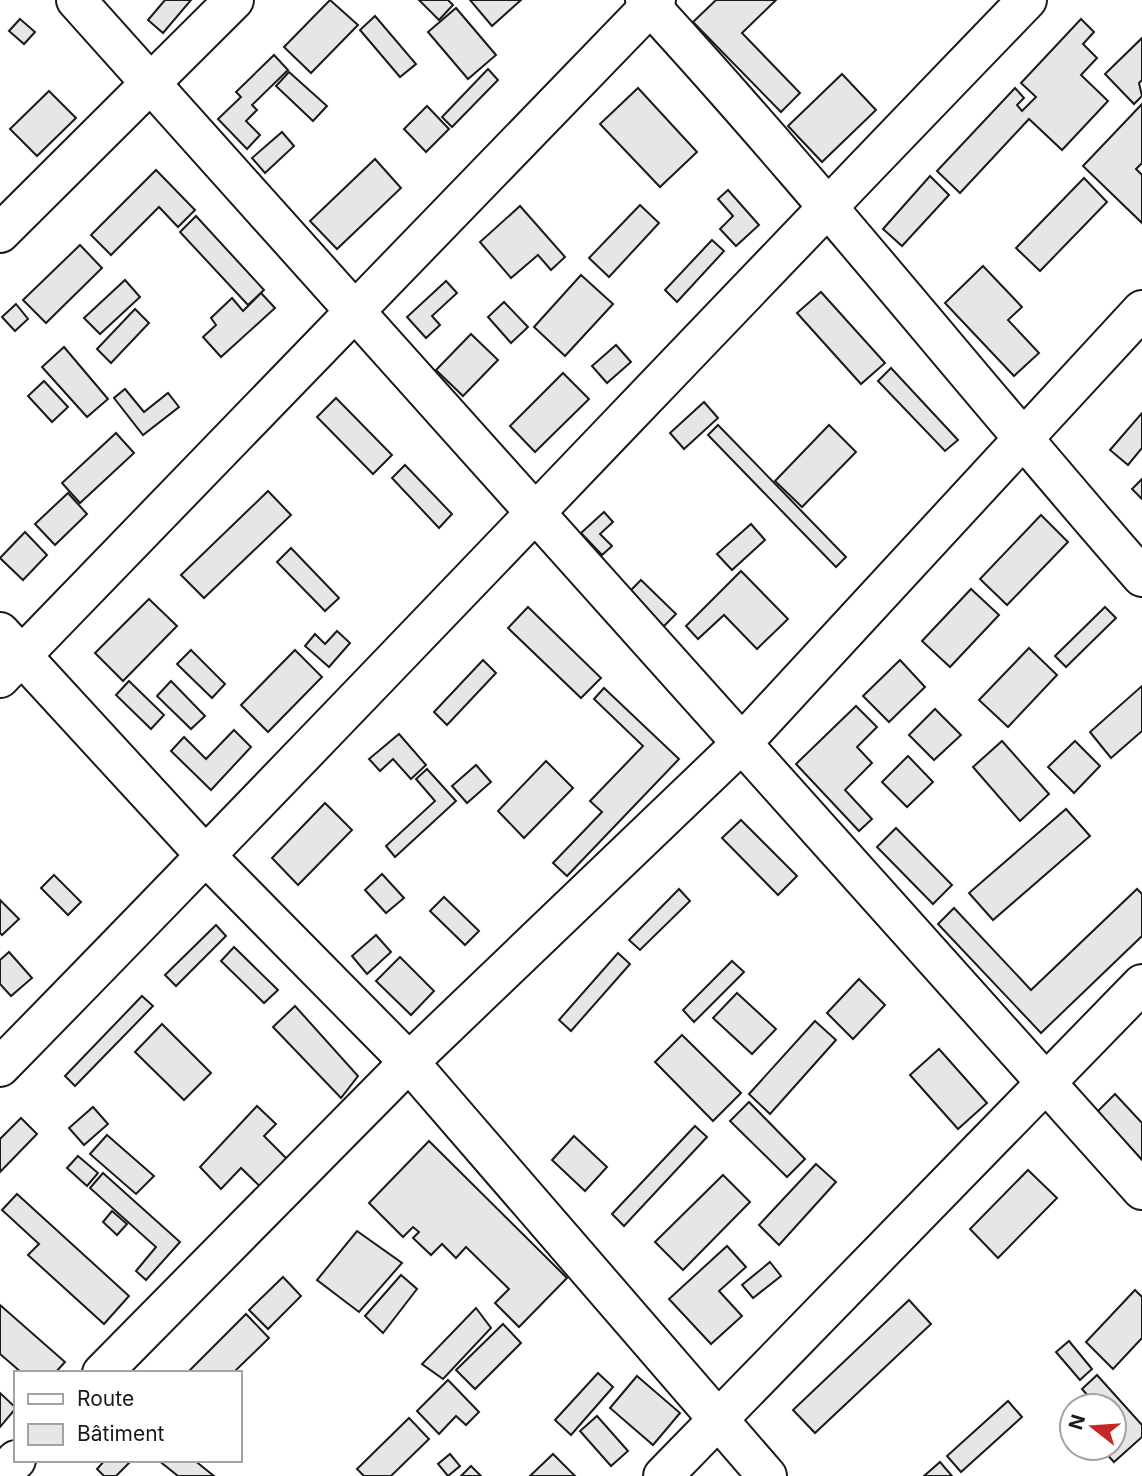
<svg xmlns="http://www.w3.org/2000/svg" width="1142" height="1476" viewBox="0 0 1142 1476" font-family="Inter,sans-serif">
<rect width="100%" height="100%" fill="#fff"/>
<g fill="#e6e6e6" stroke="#1a1a1a" stroke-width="2">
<polygon points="165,0 191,0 163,33 148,20"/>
<polygon points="330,0 358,25 311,73 284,47"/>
<polygon points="419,0 448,0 453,5 439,20"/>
<polygon points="470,0 521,0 492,26"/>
<polygon points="716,0 776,0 742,33 800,93 781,112 693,22"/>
<polygon points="456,8 496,55 468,79 428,32"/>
<polygon points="375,16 416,64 400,77 360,30"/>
<polygon points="20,19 35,32 24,44 9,31"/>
<polygon points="1081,19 1094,32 1083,44 1097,58 1081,75 1108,101 1062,150 1029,119 960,193 937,171 1015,88 1024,98 1017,105 1022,111 1036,97 1021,83"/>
<polygon points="1142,38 1142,80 1139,83 1142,96 1134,104 1105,74"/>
<polygon points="274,55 288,70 252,105 257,110 246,121 260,135 247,149 218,119 241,97 236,92"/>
<polygon points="488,69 498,80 452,127 442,117"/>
<polygon points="289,72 327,106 313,121 276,86"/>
<polygon points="842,74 876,110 822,162 788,126"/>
<polygon points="638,88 697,152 660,187 600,124"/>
<polygon points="49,91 76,118 37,156 10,129"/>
<polygon points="1142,104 1142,163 1136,169 1142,175 1142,223 1083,166"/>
<polygon points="427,106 449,129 426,152 404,129"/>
<polygon points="282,132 294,146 265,173 252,158"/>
<polygon points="375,159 401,188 337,249 310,221"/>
<polygon points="156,170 195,210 178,227 159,207 111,255 91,235"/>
<polygon points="930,176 949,195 902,246 883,229"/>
<polygon points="1084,178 1107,202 1040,271 1016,248"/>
<polygon points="728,190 759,225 736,246 720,229 733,216 718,199"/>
<polygon points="640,205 659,223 609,277 589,258"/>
<polygon points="520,206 565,257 551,270 538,255 511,278 480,242"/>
<polygon points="196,216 264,290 248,305 180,232"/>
<polygon points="712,240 724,251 677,302 665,290"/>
<polygon points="80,245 102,268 46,323 23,300"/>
<polygon points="983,266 1022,307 1008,320 1039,353 1014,376 945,303"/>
<polygon points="581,275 613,304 565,356 534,327"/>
<polygon points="125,280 140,297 100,334 84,318"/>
<polygon points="446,281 457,293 432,316 440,325 426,338 407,317"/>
<polygon points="821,292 885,363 861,384 797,313"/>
<polygon points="261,293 275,308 221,357 203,337 216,325 211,318 232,298 243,311"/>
<polygon points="504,302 528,327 511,343 488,317"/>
<polygon points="16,304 28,319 15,331 2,317"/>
<polygon points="135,309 149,323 111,363 97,349"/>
<polygon points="471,334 498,360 463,396 436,370"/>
<polygon points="616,345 631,362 607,383 592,366"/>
<polygon points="64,347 108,399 87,417 42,367"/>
<polygon points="891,368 958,440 945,451 878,381"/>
<polygon points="563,373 589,399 535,452 510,426"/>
<polygon points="44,381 68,407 52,422 28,396"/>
<polygon points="125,389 144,412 168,393 179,407 143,435 114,398"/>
<polygon points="336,398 392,455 373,474 317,417"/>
<polygon points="704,402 718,418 684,449 670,433"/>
<polygon points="1142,413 1142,448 1128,465 1110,450"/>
<polygon points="718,425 846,557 836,567 708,435"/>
<polygon points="829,425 856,452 802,507 775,481"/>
<polygon points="116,433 134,453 80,503 62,483"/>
<polygon points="405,465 452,514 439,528 392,478"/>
<polygon points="1142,479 1142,499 1132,489"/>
<polygon points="268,491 291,515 204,598 181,575"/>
<polygon points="68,493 87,514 55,545 35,524"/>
<polygon points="604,512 613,522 600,534 612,546 602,555 581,533"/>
<polygon points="1041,515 1068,542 1007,605 980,579"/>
<polygon points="751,524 765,540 732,570 717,554"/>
<polygon points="25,532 47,555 23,580 0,558"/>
<polygon points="291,548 339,598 325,611 277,562"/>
<polygon points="741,571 788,619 757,649 724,615 698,639 686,626"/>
<polygon points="641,580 676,614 662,628 627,594"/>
<polygon points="971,589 999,615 950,667 922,641"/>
<polygon points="149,599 177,626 123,681 95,653"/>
<polygon points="528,607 601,678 581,698 508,628"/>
<polygon points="1105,607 1116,618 1066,667 1055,656"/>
<polygon points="337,631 350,643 329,667 305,646 315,634 325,644"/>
<polygon points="1029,648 1057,675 1008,727 979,700"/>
<polygon points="191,650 225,684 212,698 177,664"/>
<polygon points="295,650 322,677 268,732 241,705"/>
<polygon points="483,660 496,673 447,725 434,712"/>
<polygon points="900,660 925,687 889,722 863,696"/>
<polygon points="129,681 164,715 151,729 116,695"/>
<polygon points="171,681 205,716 191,729 157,696"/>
<polygon points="1142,686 1142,731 1111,758 1090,732"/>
<polygon points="604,688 679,759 567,876 553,863 602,812 590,801 643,746 594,699"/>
<polygon points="856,706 877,727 857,747 872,763 845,790 872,819 859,831 796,764"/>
<polygon points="935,709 961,735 934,760 909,735"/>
<polygon points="234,730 251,747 211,790 171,751 184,737 206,759"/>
<polygon points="399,734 426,765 411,779 393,759 380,771 369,759"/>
<polygon points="1002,741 1049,794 1020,821 973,767"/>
<polygon points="1075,741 1100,766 1074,793 1048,767"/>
<polygon points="908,756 933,782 907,807 882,782"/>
<polygon points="546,761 573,788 524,838 498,811"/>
<polygon points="476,765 491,782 467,803 452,786"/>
<polygon points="427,769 456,801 395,857 386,846 435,801 416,779"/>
<polygon points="325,803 352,830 298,885 272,858"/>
<polygon points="1066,809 1090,836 993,920 969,893"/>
<polygon points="741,820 797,876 778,895 722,838"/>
<polygon points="896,828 952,885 933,904 877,847"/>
<polygon points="382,874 404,898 386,913 365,890"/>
<polygon points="54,875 81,902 68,915 41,888"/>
<polygon points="679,889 690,901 640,950 629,940"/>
<polygon points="1137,889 1142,894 1142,936 1041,1033 938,924 954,908 1031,990"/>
<polygon points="444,897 479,931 465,945 430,911"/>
<polygon points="0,900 19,919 2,935 0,933"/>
<polygon points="216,925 226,936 176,986 165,975"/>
<polygon points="376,935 391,952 367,974 352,956"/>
<polygon points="234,947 278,990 264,1003 221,961"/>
<polygon points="9,952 32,978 11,996 0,984 0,960"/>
<polygon points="618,953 630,964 571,1031 559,1020"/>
<polygon points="400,957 434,991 411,1015 376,981"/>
<polygon points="732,961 744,972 694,1022 683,1010"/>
<polygon points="859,979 885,1005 853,1039 827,1013"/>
<polygon points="737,993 776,1029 752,1054 713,1018"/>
<polygon points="142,996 153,1006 75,1086 65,1076"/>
<polygon points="295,1006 358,1076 341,1098 273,1027"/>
<polygon points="815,1021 836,1040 770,1114 749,1094"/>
<polygon points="162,1024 211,1073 184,1100 135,1052"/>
<polygon points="682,1035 741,1093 713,1121 655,1062"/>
<polygon points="939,1049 987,1103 958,1129 910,1075"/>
<polygon points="1115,1094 1142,1123 1142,1160 1097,1112"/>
<polygon points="749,1102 805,1159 787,1177 730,1121"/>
<polygon points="257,1106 276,1124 264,1136 297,1169 271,1197 241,1168 221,1189 200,1167"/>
<polygon points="93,1107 108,1124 84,1145 69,1128"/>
<polygon points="21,1118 37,1134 0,1172 0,1139"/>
<polygon points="695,1126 707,1137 624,1226 612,1214"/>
<polygon points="107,1135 154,1176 136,1194 90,1154"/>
<polygon points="574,1136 607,1167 585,1191 552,1160"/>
<polygon points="429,1141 567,1278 519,1327 495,1303 509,1289 466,1247 456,1258 442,1244 431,1255 413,1238 419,1232 413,1227 403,1237 369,1203"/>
<polygon points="78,1156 98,1173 87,1186 67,1168"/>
<polygon points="816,1164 836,1182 779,1245 759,1225"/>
<polygon points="1028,1170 1057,1198 998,1258 970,1229"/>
<polygon points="103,1173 180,1242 146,1280 136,1271 156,1247 90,1188"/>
<polygon points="723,1175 750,1202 683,1270 655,1242"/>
<polygon points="17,1194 129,1296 104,1324 28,1255 39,1244 2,1210"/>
<polygon points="112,1211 127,1224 117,1235 103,1222"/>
<polygon points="357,1231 402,1263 359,1312 317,1280"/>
<polygon points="727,1246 746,1267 719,1291 742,1316 711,1344 669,1299"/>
<polygon points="770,1262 781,1276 753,1298 742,1285"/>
<polygon points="401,1275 417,1289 383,1333 365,1316"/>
<polygon points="283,1277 301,1296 268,1329 249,1310"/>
<polygon points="1135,1290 1142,1297 1142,1338 1113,1369 1086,1342"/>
<polygon points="909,1300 931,1324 815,1433 793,1410"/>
<polygon points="0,1305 65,1362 55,1373 22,1373 0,1354"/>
<polygon points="476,1308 491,1328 443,1379 422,1364"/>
<polygon points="246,1314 269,1338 233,1373 187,1373"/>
<polygon points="503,1324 521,1343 475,1389 456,1370"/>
<polygon points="1069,1341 1092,1369 1080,1380 1056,1352"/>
<polygon points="598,1373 613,1387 571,1435 555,1420"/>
<polygon points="1097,1375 1142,1425 1142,1437 1114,1462 1101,1448 1114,1448 1114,1406 1097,1406 1082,1389"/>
<polygon points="637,1376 680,1413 653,1445 610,1408"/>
<polygon points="448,1380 479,1412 466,1425 456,1416 439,1434 417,1411"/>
<polygon points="0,1393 16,1408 0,1427"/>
<polygon points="1008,1401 1022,1417 961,1472 947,1456"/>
<polygon points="597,1416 628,1451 611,1466 580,1431"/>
<polygon points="409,1418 429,1439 391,1476 364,1476 357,1469"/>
<polygon points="450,1454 460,1466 448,1476 438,1464"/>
<polygon points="553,1454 575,1476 530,1476"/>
<polygon points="105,1460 132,1460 116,1476 104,1476 97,1469"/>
<polygon points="158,1460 194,1460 214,1476 178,1476"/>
<polygon points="940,1462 952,1476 924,1476"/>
<polygon points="471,1466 481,1476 461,1476"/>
</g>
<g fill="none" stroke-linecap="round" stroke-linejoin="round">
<g stroke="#1a1a1a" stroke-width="42">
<g id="minor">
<polyline points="76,0 1142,1190"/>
<path d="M645 0C817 187 975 386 1142 577"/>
<polyline points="0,233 234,0"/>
<polyline points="0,632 206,856 409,1062 767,1476"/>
<polyline points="0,678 656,0"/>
<path d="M0 1067C345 715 684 355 1027 0"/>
<polyline points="102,1373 409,1062 743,742 1142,310"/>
<polyline points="0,1476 16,1460"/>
<polyline points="663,1476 1142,984"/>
</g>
</g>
<use href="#minor" stroke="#fff" stroke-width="38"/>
</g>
<rect x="14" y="1371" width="228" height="91" fill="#ffffff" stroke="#a3a3a3" stroke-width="2"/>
<rect x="28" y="1394" width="35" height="10" fill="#ffffff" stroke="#a3a3a3" stroke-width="2"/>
<text x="77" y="1406" font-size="21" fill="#1a1a1a">Route</text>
<rect x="28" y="1424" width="35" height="21" fill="#e6e6e6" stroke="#a3a3a3" stroke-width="2"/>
<text x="77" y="1441" font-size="21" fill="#1a1a1a">Bâtiment</text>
<g transform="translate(1093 1427) rotate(287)"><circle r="33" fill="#ffffff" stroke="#a3a3a3" stroke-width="2"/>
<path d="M0-5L12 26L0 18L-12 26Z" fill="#c62828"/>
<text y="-10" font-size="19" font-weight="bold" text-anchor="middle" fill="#1a1a1a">N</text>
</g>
</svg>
